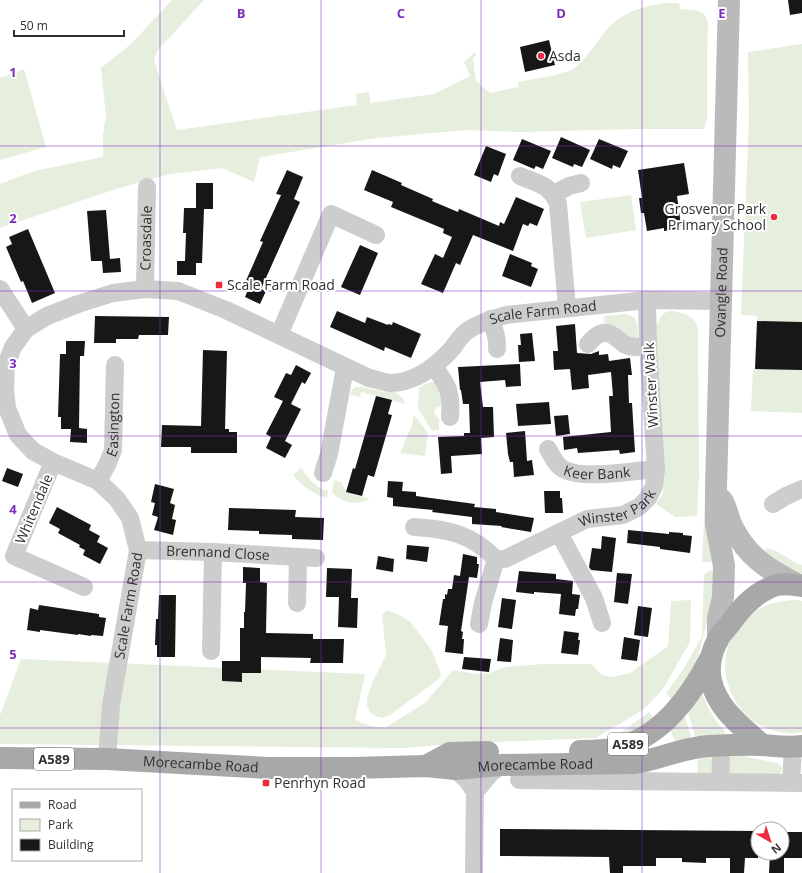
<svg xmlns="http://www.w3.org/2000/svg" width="802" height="873" viewBox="0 0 802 873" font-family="'Open Sans',sans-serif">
<rect width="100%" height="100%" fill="#fff"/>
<g fill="#e6eede">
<path d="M172 0H204L157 51 154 61 177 130 357 105 356 94 369 92 370 103 434 94 470 76 464 62 475 52 476 55 473 59 476 81 490 93 518 87V82C531 79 565 75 575 68 588 57 597 41 608 28 626 9 655 2 679 3L680 9 698 11 704 14 707 19 708 27 707 53V119L704 129H636L520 132 466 130 377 138 260 157 254 182 222 168 170 174 116 189 0 228V184L34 171 103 157V134L106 116 101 68 131 44Z"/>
<polygon points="802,44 802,322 757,321 757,316 741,315 749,119 748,52"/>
<polygon points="24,69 46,147 0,160 0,78"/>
<polygon points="631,195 636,230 586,238 580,202"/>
<path d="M671 311C683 312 695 316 698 329L699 477 697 516 675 517 656 504 663 493V472L654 324 659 323C659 315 664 312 671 311Z"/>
<polygon points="627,314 634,317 637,323 638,337 635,340 607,326 603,319 605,316"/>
<polygon points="753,369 802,370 802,413 751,411"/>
<polygon points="430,382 436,383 440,385 442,405 436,408 434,413 439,419 439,430 432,431 418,408 419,388"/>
<polygon points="356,387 362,387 384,392 395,392 403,398 405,404 361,392 360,397 350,395 352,390"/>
<polygon points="414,415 428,433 425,456 400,453 412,425"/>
<path d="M301 468C309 478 315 488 328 491L327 498C313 495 302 485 293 475Z"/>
<path d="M334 480 341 482 346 492 370 499C358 506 341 503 332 492Z"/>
<polygon points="705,499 715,562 703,562 702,561"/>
<path d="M767 548C777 549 791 562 802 565V574L790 570 763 552Z"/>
<polygon points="715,570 715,589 699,653 695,666 673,700 666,694 686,665 702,636 704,575 709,571"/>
<polygon points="691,600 690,642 663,689 644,709 596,738 468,743 402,748 0,744 0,715 21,659 365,674 355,720 370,726 385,728 425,703 453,670 476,674 489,673 506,667 544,664 591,664 602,675 611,677 630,673 668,646 671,601"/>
<path d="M796 600 802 601V732C790 735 777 732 766 728 734 714 716 674 730 641 734 634 739 627 745 622 750 616 754 611 761 608 772 602 784 601 796 600Z"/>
<polygon points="388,610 407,619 411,623 432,651 441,674 440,678 390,715 382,718 375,716 370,712 367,705 367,698 373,681 386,655 382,614"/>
<path d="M701 695 703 696C708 709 715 721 725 731L724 735 695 736 688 713Z"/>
<polygon points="649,712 654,719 639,728 612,739"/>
<polygon points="685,717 691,737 676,742 670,730"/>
<polygon points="723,752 777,763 782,767 782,770 778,776 732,775 729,772 714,769 710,773 697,776 698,754"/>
</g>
<g fill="#171717">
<polygon points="788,0 802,0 802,13 790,15"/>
<polygon points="549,40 555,65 525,72 520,47"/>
<polygon points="561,137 590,150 582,167 574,164 573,167 552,158"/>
<polygon points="522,139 551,151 543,169 536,166 534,169 513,160"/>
<polygon points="599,139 628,151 620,168 613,165 612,169 590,159"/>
<polygon points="486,146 506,154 498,176 494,174 491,182 474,175"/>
<polygon points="684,163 689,194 677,196 681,226 676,226 677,229 664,231 664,228 647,231 644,213 641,213 639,198 642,198 638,170"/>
<polygon points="287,170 303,177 294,199 300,202 261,289 266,291 260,304 245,297 250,285 245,283 263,242 260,241 281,195 276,194"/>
<polygon points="372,170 402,183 401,185 433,199 432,201 458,212 459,209 499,226 500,222 504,224 516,197 544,209 537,226 530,223 528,226 523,224 513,251 473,235 460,265 456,263 443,293 421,284 435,254 443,258 452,237 443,233 444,229 391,207 393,202 364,190"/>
<polygon points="196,183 213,183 213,209 204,209 202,263 196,263 196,275 177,275 177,261 185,261 186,233 183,233 184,208 196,208"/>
<polygon points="106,210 110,259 120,258 121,272 103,273 102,261 91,261 87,211"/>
<polygon points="28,229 55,293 32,303 23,281 21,282 6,247 12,244 9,237"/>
<polygon points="360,245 378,253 360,295 341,287"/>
<polygon points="510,254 532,263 531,266 538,269 531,287 502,276"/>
<polygon points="337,311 365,323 367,317 388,325 388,324 392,325 393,322 421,334 411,358 385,347 384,351 330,327"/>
<polygon points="95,316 169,317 168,335 139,335 138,339 116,339 116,343 94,343"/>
<polygon points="757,321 802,322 802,370 755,369"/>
<polygon points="575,324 577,353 591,354 599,351 599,355 608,354 609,361 630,358 632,375 628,375 629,403 632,403 635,452 620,454 619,450 578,453 577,448 564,450 563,437 611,432 609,396 613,396 611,372 588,375 589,388 572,390 570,369 554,370 553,351 558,351 556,326"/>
<polygon points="532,333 535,361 519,362 518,345 521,345 520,334"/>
<polygon points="66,341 85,341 84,356 80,356 79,428 87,429 87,443 70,442 71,429 61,429 61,417 58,417 60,354 66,354"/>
<polygon points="203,350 227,351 225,429 229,429 229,432 237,432 237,453 191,453 191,447 161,447 162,425 201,426"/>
<polygon points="520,364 521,386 506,387 505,380 480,382 483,407 493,407 494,437 481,438 482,454 451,456 452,473 441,474 438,437 464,436 464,433 470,433 469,404 463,404 461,390 460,390 458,367"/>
<polygon points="296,365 311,373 305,384 302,382 291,404 301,409 285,441 292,445 285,458 266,448 271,437 266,434 283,401 274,397 286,373 291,375"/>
<polygon points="376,396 392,400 388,414 392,415 374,477 368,475 362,496 346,492 353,468 355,469"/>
<polygon points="549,402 551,424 518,426 516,404"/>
<polygon points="568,415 570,434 556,436 554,416"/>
<polygon points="525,431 527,461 532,460 534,475 514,477 513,462 510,462 508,454 506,433"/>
<polygon points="7,468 23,474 18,487 2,481"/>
<polygon points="388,481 403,482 402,491 416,492 416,496 475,504 474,507 496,509 496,512 534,518 531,532 501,527 502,526 472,524 472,517 432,512 433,510 393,506 393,498 387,497"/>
<polygon points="155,484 174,489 170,503 175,505 172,519 176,520 173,535 154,530 158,517 152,515 155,503 151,502"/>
<polygon points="544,491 560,491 560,498 562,498 563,513 545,513"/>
<polygon points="57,507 91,525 89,530 100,536 97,542 108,548 100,564 83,555 85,550 79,547 80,545 58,533 60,529 49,523"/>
<polygon points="229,508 296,510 295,517 324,518 323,540 292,539 292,535 259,534 259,531 228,530"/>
<polygon points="628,530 669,534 669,532 683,533 683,535 692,536 690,553 660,549 660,547 627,543"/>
<polygon points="602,536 616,538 612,572 591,570 589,567 592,548 601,549"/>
<polygon points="407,545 429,547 427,562 406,559"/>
<polygon points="463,554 477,557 477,564 479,564 477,578 469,577 461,631 463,632 462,639 464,639 463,654 445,652 448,626 439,625 443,599 445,599 445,594 447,595 448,589 452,589 454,575 460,576"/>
<polygon points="378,556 394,559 393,572 376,569"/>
<polygon points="243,567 260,568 260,582 267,583 266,633 313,634 313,639 344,639 343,663 310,663 311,658 261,657 261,673 242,673 242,682 222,681 222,661 240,661 240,628 244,628 244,612 245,612 246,583 243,583"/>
<polygon points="327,568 352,569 351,598 358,598 357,628 338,627 339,597 326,597"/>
<polygon points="519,571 556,574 556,579 573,581 572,594 580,595 578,609 576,609 575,616 559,614 561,594 534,592 534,594 516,592"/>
<polygon points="617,573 632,574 628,604 614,602"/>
<polygon points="159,595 176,595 175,657 157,657 157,645 155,645 156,619 158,619"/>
<polygon points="502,598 516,600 512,629 498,627"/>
<polygon points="39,605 99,614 99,617 106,618 103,636 91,635 91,636 78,634 78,635 40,630 40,632 27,630 30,608 38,610"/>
<polygon points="638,606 652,608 648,637 634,635"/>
<polygon points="564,631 579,633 578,640 580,640 578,655 561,653"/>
<polygon points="624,637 640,640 637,661 621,659"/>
<polygon points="500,638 513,640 511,662 497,661"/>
<polygon points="464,657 491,659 489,672 462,669"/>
<polygon points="500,829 758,831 758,858 745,858 744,873 730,873 730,858 706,858 706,863 682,862 682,858 656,858 656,866 623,866 623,873 610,873 609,857 500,856"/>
<polygon points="783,832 802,832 802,858 784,858 784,873 769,873 770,853 783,853"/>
</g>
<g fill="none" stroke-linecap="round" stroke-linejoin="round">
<g stroke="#cdcdcd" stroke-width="18">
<path d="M520 176C538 184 550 184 558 204L567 308"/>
<polyline points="554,194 569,186 581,183"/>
<polyline points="0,289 26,329"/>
<path id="s1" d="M145 289 147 187"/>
<path d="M490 319C494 329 498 338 497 349"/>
<polyline points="279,335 331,214 376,235"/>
<path d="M588 344C598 332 606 328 619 340 621 341 622 343 624 344 631 349 641 346 648 346"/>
<path d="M434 367C448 385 452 393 450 417"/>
<path id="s2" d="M548 449C552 456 556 465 563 469 583 480 632 471 656 469"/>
<polyline points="53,462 14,556 84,587"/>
<polyline points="323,473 329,454 345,368"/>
<path id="s3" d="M98 481 107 465 113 450 115 365"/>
<polyline points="773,504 786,496 802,489"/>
<path id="s4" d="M414 527C449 529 471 534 496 559H505L587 519 623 515 639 507 648 498 654 486 656 469 648 346 647 300"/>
<polyline points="559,533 594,598 602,623"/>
<path id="s5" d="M138 550 213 552 316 558"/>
<polyline points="297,603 298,558"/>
<polyline points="479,624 483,603 496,559"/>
<polyline points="211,651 213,552"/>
<path id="s6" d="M107 759 111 705 138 550 130 518 117 499 98 481 53 462 33 451 18 435 7 408 5 389 6 365 13 347 26 329 47 316 78 304 113 293 145 289 178 291 226 310 369 378C375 379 383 382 390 383 414 383 435 367 451 350 456 344 460 336 467 331 478 323 493 319 506 315L647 300 722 301"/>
<polyline points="455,769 467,780 475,792 474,873"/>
<polyline points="519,780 802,783"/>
<polyline points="720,782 721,760"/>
<polyline points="791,783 793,747"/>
<polyline points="475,792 491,773 501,765"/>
</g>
<g stroke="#bababa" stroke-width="22">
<path d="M722 500C727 508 728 518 732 526 747 557 770 571 799 585"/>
<path id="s7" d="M718 639V618L723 597 724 566 716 524V488L729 0"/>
</g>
<g stroke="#a8a8a8" stroke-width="22">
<path d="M762 745C742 726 718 710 711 681 708 668 711 651 718 640 720 634 725 630 729 625 740 610 751 596 769 588 778 583 792 584 802 586"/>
<path d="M580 751C592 751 605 751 617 748 663 736 691 696 711 657"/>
<path id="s8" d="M0 758 107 759 268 768H353L426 766 455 769 501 765 635 763C660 759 684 747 710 746 727 745 745 744 762 745 776 746 788 748 802 746"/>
<polyline points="426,766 450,753 488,752"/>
</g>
</g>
<path fill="none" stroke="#7b2cbf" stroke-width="1" stroke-opacity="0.55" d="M160 0V873M321 0V873M481 0V873M642 0V873M0 146H802M0 291H802M0 436H802M0 582H802M0 728H802"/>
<g fill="#ed2c3c" stroke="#fff" stroke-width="1.5">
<circle cx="541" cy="56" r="4"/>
<circle cx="774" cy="217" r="4"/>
<rect x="215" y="281" width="8" height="8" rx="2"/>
<rect x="262" y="779" width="8" height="8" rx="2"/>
</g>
<g text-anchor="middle" stroke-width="4" stroke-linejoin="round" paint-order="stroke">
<g fill="#fff" stroke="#6e6e6e" stroke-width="1">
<rect x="608" y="733" width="40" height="22" rx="3"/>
<rect x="34" y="748" width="40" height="22" rx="3"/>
</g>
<g font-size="13" font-weight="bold" fill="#303030">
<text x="628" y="749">A589</text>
<text x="54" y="764">A589</text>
</g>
<g font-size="14" fill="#303030" stroke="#fff" text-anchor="start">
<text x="549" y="61">Asda</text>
<text x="766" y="214" text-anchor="end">Grosvenor Park<tspan x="766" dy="16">Primary School</tspan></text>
<text x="227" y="290">Scale Farm Road</text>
<text x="274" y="788">Penrhyn Road</text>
</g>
<g font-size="14" fill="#303030" stroke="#fff">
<text dy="5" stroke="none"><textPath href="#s1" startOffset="51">Croasdale</textPath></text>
<text dy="5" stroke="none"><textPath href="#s7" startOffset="348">Ovangle Road</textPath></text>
<text dy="5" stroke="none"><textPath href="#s6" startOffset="1068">Scale Farm Road</textPath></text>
<text transform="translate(651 385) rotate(-93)" y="5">Winster Walk</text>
<text dy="5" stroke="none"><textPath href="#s3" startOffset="60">Easington</textPath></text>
<text dy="5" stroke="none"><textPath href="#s2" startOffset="60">Keer Bank</textPath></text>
<text dy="5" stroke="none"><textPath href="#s4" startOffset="224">Winster Park</textPath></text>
<text transform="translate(34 509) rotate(-67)" y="5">Whitendale</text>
<text dy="5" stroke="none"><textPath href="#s5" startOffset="80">Brennand Close</textPath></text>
<text dy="5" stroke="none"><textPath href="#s6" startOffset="155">Scale Farm Road</textPath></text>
<text dy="5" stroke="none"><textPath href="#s8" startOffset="201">Morecambe Road</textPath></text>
<text dy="5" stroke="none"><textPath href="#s8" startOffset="536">Morecambe Road</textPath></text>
</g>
</g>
<g font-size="13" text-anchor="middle" font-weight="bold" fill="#7b2cbf" stroke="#fff" stroke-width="4" stroke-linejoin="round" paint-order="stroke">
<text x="241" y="18">B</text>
<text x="401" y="18">C</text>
<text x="561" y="18">D</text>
<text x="722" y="18">E</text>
<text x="13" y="77">1</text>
<text x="13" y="223">2</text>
<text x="13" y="368">3</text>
<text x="13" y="514">4</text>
<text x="13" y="659">5</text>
</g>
<rect x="12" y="789" width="130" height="72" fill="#ffffff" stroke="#acacac"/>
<rect x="20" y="802" width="20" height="6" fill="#a8a8a8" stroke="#acacac"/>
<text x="48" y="809" font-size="12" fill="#303030">Road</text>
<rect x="20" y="819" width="20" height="12" fill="#e6eede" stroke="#acacac"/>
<text x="48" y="829" font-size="12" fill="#303030">Park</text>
<rect x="20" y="839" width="20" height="12" fill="#171717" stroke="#acacac"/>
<text x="48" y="849" font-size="12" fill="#303030">Building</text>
<g transform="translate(770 841) rotate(141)"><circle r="19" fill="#ffffff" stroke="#acacac"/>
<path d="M0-3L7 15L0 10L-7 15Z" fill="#ed2c3c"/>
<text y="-6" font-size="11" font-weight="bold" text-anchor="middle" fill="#303030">N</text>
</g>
<path d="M14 30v6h110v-6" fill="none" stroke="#303030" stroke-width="2"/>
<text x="20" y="30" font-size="12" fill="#303030" stroke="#ffffff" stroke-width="3" paint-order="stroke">50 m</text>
</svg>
